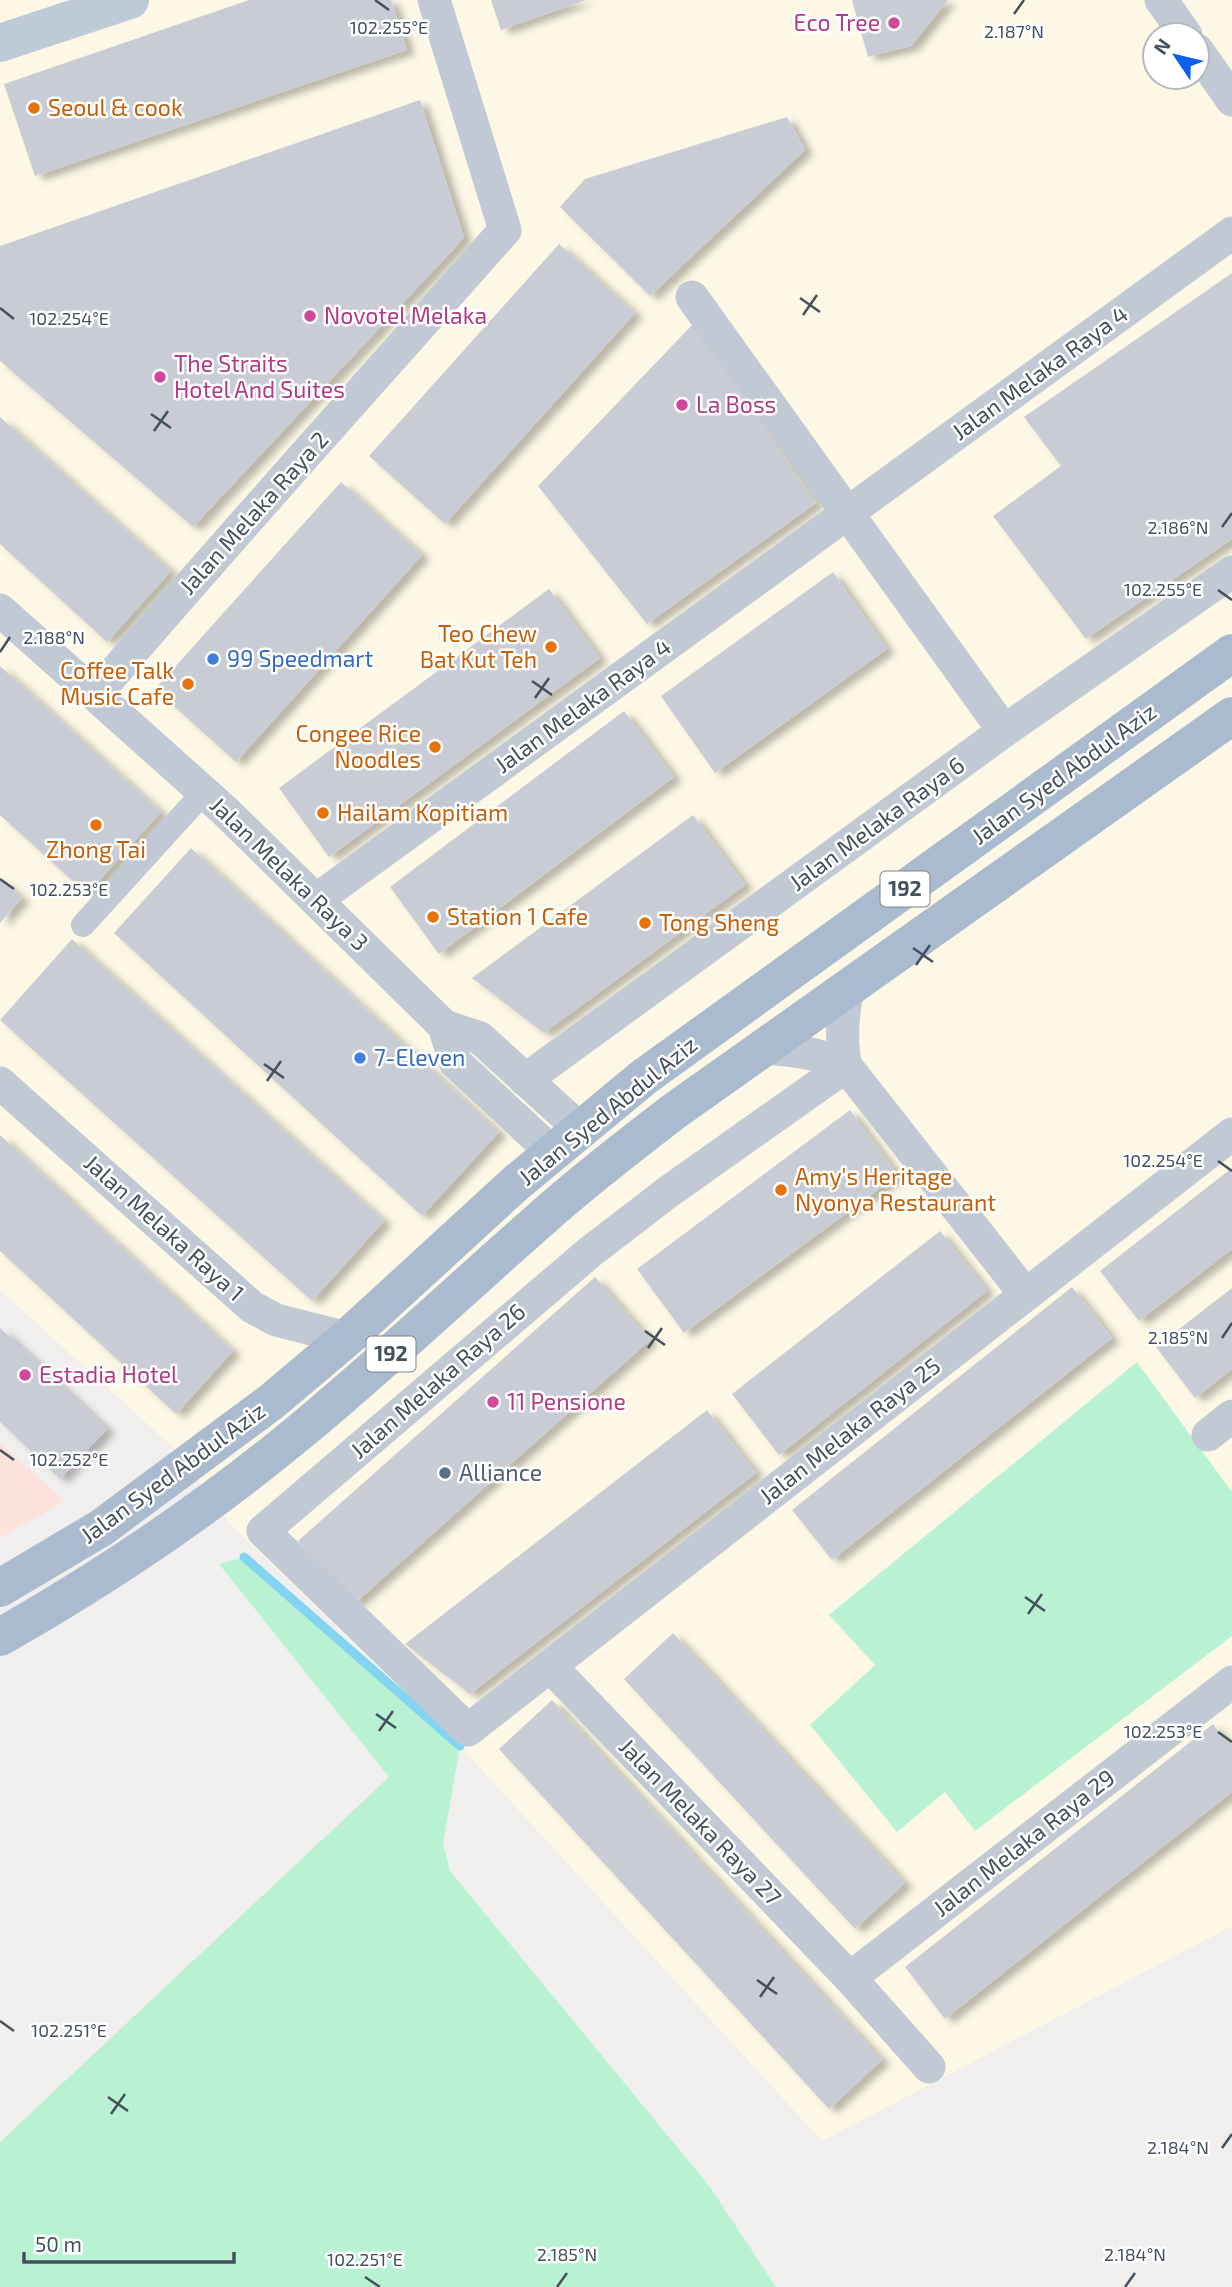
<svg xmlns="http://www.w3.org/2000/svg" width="1232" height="2287" viewBox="0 0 1232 2287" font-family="'Exo 2',sans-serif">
<defs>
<filter id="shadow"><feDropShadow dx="8" dy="4.5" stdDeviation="3.5" flood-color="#0004"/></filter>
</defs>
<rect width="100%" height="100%" fill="#f1eeee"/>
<path fill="#fdf8e5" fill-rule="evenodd" d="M0 0H1232V1926L822 2141 460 1746 232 1526 177 1451 0 1290ZM1155 35H1197V77H1155Z"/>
<polygon fill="#fde1dc" points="0,1443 65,1501 0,1538"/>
<g fill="#b8f2d2">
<polygon points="1137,1362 1232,1492 1232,1636 975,1831 945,1792 897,1832 810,1725 875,1665 829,1615"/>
<polygon points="244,1557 460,1746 443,1844 450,1871 710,2187 776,2287 0,2287 0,2142 389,1777 219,1564"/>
</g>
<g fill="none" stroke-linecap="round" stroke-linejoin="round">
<polyline stroke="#82d4f2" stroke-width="9" points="244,1557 460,1746"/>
</g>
<g fill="#c9ccd4" filter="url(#shadow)">
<polygon points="249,0 391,0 407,50 35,176 4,84"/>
<polygon points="491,0 586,0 501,30"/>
<polygon points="852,0 948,0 911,46 868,57"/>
<polygon points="420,100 464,238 193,527 0,361 0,246"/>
<polygon points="787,117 805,150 650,296 560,207 585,179"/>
<polygon points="559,244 635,313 445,524 369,456"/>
<polygon points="1232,273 1232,539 1086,639 993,516 1061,466 1024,417"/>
<polygon points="693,324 816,503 647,624 538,486"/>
<polygon points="0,417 171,571 107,642 0,544"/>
<polygon points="341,482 422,555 236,762 155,689"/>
<polygon points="833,572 887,649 715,773 661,696"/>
<polygon points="549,589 600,658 329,857 279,788"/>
<polygon points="0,666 161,812 87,894 0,815"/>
<polygon points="624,711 674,777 439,954 390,887"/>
<polygon points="693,815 745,885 544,1033 472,978"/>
<polygon points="191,848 499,1132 422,1216 114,933"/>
<polygon points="0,878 22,898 0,923"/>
<polygon points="72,939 384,1221 312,1301 0,1020"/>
<polygon points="850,1110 898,1175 684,1333 637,1269"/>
<polygon points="0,1135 233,1351 176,1414 0,1251"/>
<polygon points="1232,1168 1232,1249 1139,1321 1100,1271"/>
<polygon points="940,1231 987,1291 779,1455 732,1394"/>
<polygon points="595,1277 650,1340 354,1604 298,1541"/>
<polygon points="1072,1287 1112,1338 832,1560 792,1510"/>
<polygon points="1232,1288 1232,1369 1195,1398 1156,1347"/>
<polygon points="0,1328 107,1429 60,1479 0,1422"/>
<polygon points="707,1410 756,1473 470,1694 405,1644"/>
<polygon points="673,1633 905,1883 855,1929 624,1679"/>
<polygon points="552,1700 882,2060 829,2109 499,1749"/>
<polygon points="1213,1724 1232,1749 1232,1792 945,2019 905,1967"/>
</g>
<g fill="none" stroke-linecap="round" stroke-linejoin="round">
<polyline stroke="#c0c9d4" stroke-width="24" points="83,925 204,792"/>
<g stroke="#c0c9d4" stroke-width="33">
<polyline points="1161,0 1186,35"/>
<polyline points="1197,50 1232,100"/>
<polyline points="692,297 1004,731"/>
<polyline points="0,610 225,811 444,1026 480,1038 581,1130"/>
<path d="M95 695C229 538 368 385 505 230L434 0"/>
<polyline points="316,900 1232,233"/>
<path d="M847 990C843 1017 840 1040 846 1066L1025 1294"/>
<polyline points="444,1026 455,1062 553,1153"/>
<path d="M764 1048C794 1050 819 1053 846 1066"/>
<polyline points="846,1066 668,1192 590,1252 263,1531 468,1730 1232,1134"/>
<polyline points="525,1080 1004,731 1232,572"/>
<polyline points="0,1083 252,1307 276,1320 347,1338"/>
<polyline points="1208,1435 1232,1416"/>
<polyline points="550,1666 850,1978 929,2067"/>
<polyline points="850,1978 1232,1682"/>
</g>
<polyline stroke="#bfcad9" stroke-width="38" points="0,43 130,0"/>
<g stroke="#abbbcf" stroke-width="38">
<polyline points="0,1588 101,1528 271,1402 347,1338 516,1183 644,1077 1232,653"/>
<path d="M0 1637C106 1577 208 1508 302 1430 384 1362 461 1289 541 1219 583 1181 628 1147 673 1112L1232 716"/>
</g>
</g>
<path fill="none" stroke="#45505d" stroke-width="2.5" d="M375 0 389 10M1014 14 1024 0M800 298 820 312M0 308 14 319M803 315 817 295M151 414 171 428M154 431 168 411M1222 527 1232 513M1218 590 1232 600M0 652 10 637M532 681 552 695M535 698 549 678M0 879 14 889M913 948 933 962M916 965 930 945M264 1064 284 1078M267 1081 281 1061M1218 1161 1232 1171M645 1331 665 1345M1222 1338 1232 1323M648 1348 662 1328M0 1450 14 1460M1025 1597 1045 1611M1028 1614 1042 1594M376 1714 396 1728M379 1731 393 1711M1218 1732 1232 1742M757 1980 777 1994M760 1997 774 1977M0 2021 14 2031M108 2097 128 2111M111 2114 125 2094M1222 2148 1232 2134M365 2277 380 2287M557 2287 567 2273M1125 2287 1135 2273"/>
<g fill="#d1479c" stroke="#fff" stroke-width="2.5">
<circle cx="894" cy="23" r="7"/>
<circle cx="310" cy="316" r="7"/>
<circle cx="160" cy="377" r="7"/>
<circle cx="682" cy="405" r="7"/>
<circle cx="25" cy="1375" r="7"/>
<circle cx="493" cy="1402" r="7"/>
</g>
<g fill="#e8710a" stroke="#fff" stroke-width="2.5">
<circle cx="34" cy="108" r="7"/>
<circle cx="551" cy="647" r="7"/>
<circle cx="188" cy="684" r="7"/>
<circle cx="435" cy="747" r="7"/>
<circle cx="323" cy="813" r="7"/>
<circle cx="96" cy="825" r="7"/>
<circle cx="433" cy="917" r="7"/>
<circle cx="645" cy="923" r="7"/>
<circle cx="781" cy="1190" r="7"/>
</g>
<g fill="#3f7fe0" stroke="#fff" stroke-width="2.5">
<circle cx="213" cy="659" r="7"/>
<circle cx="360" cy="1058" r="7"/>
</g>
<circle fill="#5c6f8a" stroke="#fff" stroke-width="2.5" cx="445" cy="1473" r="7"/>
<g text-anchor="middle" stroke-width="5" stroke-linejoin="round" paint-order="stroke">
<g fill="#fff" stroke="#7d848e" stroke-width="2">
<rect x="880.5" y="871.5" width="49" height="35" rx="5"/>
<rect x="366.5" y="1336.5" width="49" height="35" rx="5"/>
</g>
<g font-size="21" font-weight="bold" fill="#45505d">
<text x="905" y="896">192</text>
<text x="391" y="1361">192</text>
</g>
<g font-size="23" fill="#b23c85" stroke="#fff" text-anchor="start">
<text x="880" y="31" text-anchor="end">Eco Tree</text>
<text x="324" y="324">Novotel Melaka</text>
<text x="174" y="372">The Straits<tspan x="174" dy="26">Hotel And Suites</tspan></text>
<text x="696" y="413">La Boss</text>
<text x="39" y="1383">Estadia Hotel</text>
<text x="507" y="1410">11 Pensione</text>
</g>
<g font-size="23" fill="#c56008" stroke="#fff" text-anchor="start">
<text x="48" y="116">Seoul &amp; cook</text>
<text x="537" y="642" text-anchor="end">Teo Chew<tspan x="537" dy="26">Bat Kut Teh</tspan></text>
<text x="174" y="679" text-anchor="end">Coffee Talk<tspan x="174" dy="26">Music Cafe</tspan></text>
<text x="421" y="742" text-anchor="end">Congee Rice<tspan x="421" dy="26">Noodles</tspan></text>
<text x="337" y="821">Hailam Kopitiam</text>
<text x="96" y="858" text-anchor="middle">Zhong Tai</text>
<text x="447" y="925">Station 1 Cafe</text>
<text x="659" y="931">Tong Sheng</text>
<text x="795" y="1185">Amy's Heritage<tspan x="795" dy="26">Nyonya Restaurant</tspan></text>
</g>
<g font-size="23" fill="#45505d" stroke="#fff">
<text transform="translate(1040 373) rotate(-36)" y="8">Jalan Melaka Raya 4</text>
<text transform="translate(254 513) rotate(-48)" y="8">Jalan Melaka Raya 2</text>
<text transform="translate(583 706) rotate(-36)" y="8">Jalan Melaka Raya 4</text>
<text transform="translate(1064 774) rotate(-36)" y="8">Jalan Syed Abdul Aziz</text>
<text transform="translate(877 824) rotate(-36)" y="8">Jalan Melaka Raya 6</text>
<text transform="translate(289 874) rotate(44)" y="8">Jalan Melaka Raya 3</text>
<text transform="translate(608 1111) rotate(-39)" y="8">Jalan Syed Abdul Aziz</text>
<text transform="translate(164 1228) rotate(42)" y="8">Jalan Melaka Raya 1</text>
<text transform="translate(438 1381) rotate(-41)" y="8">Jalan Melaka Raya 26</text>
<text transform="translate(850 1431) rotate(-38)" y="8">Jalan Melaka Raya 25</text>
<text transform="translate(173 1473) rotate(-36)" y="8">Jalan Syed Abdul Aziz</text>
<text transform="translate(700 1822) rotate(46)" y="8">Jalan Melaka Raya 27</text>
<text transform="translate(1024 1843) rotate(-38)" y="8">Jalan Melaka Raya 29</text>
</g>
<g font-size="23" fill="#366cbe" stroke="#fff" text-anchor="start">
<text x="227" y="667">99 Speedmart</text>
<text x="374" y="1066">7-Eleven</text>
</g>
<g font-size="23" fill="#4e5e75" stroke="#fff" text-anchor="start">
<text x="459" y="1481">Alliance</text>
</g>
</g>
<g font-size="18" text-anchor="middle" fill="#45505d" stroke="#fff" stroke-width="5" stroke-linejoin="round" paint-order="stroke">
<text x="389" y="34">102.255°E</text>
<text x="1014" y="38">2.187°N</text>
<text x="69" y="325">102.254°E</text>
<text x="1178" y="534">2.186°N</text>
<text x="1163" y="596">102.255°E</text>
<text x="54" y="644">2.188°N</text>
<text x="69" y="896">102.253°E</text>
<text x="1163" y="1167">102.254°E</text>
<text x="1178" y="1344">2.185°N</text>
<text x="69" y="1466">102.252°E</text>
<text x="1163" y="1738">102.253°E</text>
<text x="69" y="2037">102.251°E</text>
<text x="1178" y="2154">2.184°N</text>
<text x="567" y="2261">2.185°N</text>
<text x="1135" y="2261">2.184°N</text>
<text x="365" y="2266">102.251°E</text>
</g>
<g transform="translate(1176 56) rotate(305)"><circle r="33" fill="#ffffff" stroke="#b5b9be" stroke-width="2"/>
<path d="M0-5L12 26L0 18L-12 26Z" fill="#0c60ec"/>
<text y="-10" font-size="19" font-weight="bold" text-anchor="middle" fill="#45505d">N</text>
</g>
<path d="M24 2252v10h210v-10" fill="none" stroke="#45505d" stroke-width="3.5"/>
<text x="35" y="2252" font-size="21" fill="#45505d" stroke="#ffffff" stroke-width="5" paint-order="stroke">50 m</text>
</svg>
